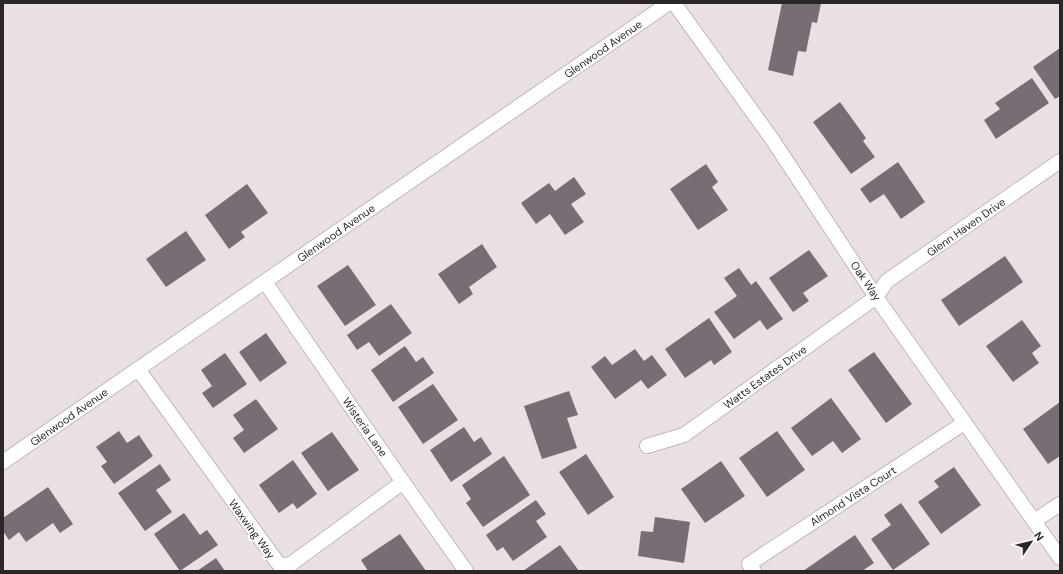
<svg xmlns="http://www.w3.org/2000/svg" width="1063" height="574" viewBox="0 0 1063 574" font-family="'DM Sans',sans-serif">
<rect width="100%" height="100%" fill="#ebdfe6"/>
<g fill="#786d74">
<polygon points="782,3 821,3 817,23 812,22 806,52 798,51 793,76 768,70"/>
<polygon points="1060,48 1060,96 1055,99 1033,67"/>
<polygon points="1032,78 1049,103 996,139 984,120 1000,109 995,103"/>
<polygon points="840,102 866,138 863,141 875,157 851,174 813,122"/>
<polygon points="898,162 925,202 901,219 884,194 870,203 860,189"/>
<polygon points="706,164 718,182 712,187 728,210 698,230 670,189"/>
<polygon points="574,177 586,194 571,204 584,222 565,235 550,214 536,224 521,203 549,183 555,191"/>
<polygon points="247,184 268,213 241,232 245,237 229,249 205,215"/>
<polygon points="186,231 206,260 166,287 146,259"/>
<polygon points="482,244 497,267 469,287 473,294 459,304 438,274"/>
<polygon points="809,250 828,276 803,293 809,301 793,312 769,278"/>
<polygon points="1005,256 1023,282 959,326 941,300"/>
<polygon points="348,265 376,305 345,326 317,286"/>
<polygon points="739,268 751,285 756,281 783,319 767,330 760,320 734,339 714,312 737,296 724,278"/>
<polygon points="391,304 412,333 379,356 369,342 357,350 347,335"/>
<polygon points="709,318 732,352 714,365 711,360 685,378 665,349"/>
<polygon points="1022,320 1041,346 1032,353 1039,363 1013,382 986,346"/>
<polygon points="266,333 287,363 260,382 239,352"/>
<polygon points="405,346 416,362 423,357 434,373 393,402 371,370"/>
<polygon points="635,349 644,361 652,355 667,375 648,389 641,380 615,399 591,367 605,356 612,365"/>
<polygon points="874,352 912,404 886,423 848,370"/>
<polygon points="225,353 247,384 213,408 202,393 212,386 201,370"/>
<polygon points="433,384 458,420 423,444 398,407"/>
<polygon points="569,391 578,415 567,418 577,448 542,459 524,406"/>
<polygon points="831,398 861,439 842,453 833,441 812,456 791,428"/>
<polygon points="256,399 278,429 244,453 233,438 244,430 233,415"/>
<polygon points="1060,402 1060,456 1048,464 1023,429"/>
<polygon points="464,427 474,442 481,437 492,454 451,482 430,450"/>
<polygon points="119,431 127,443 139,435 153,456 114,484 101,466 107,462 96,447"/>
<polygon points="777,431 805,470 767,497 739,458"/>
<polygon points="332,432 359,470 328,491 301,453"/>
<polygon points="586,454 614,497 588,515 559,472"/>
<polygon points="504,456 530,495 483,527 466,503 471,499 462,485"/>
<polygon points="293,460 317,494 297,509 293,503 279,513 259,485"/>
<polygon points="721,461 745,496 705,523 681,489"/>
<polygon points="160,464 171,480 156,490 172,512 145,531 118,493"/>
<polygon points="954,467 981,505 941,534 918,502 939,487 934,481"/>
<polygon points="48,487 73,524 60,533 53,523 26,542 19,532 9,540 3,531 3,518"/>
<polygon points="536,500 546,514 536,521 547,537 513,561 503,547 497,551 486,535"/>
<polygon points="901,503 930,544 893,570 871,539 891,525 884,515"/>
<polygon points="184,513 200,535 207,530 218,545 180,571 154,534"/>
<polygon points="655,517 690,522 684,563 638,556 641,531 653,532"/>
<polygon points="400,534 426,571 368,571 361,560"/>
<polygon points="855,535 874,563 862,571 803,571"/>
<polygon points="560,545 579,571 523,571"/>
<polygon points="216,558 225,571 197,571"/>
</g>
<g fill="none" stroke-linecap="round" stroke-linejoin="round">
<g stroke="#c3b7be" stroke-width="16">
<g id="minor">
<polyline points="674,3 772,139 876,297 1060,558"/>
<polyline points="265,282 403,482 466,571"/>
<polyline points="138,369 280,566 291,564 403,482"/>
<polyline points="647,446 684,435 876,297 887,281 1060,161"/>
<polyline points="3,462 669,3"/>
<polyline points="1034,521 1060,504"/>
<polyline points="754,571 749,564 964,423"/>
</g>
</g>
<use href="#minor" stroke="#fff" stroke-width="14"/>
</g>
<g text-anchor="middle" stroke-width="4" stroke-linejoin="round" paint-order="stroke">
<g font-size="11" fill="#2a2629" stroke="#fff">
<text transform="translate(603 49) rotate(-35)" y="4">Glenwood Avenue</text>
<text transform="translate(966 227) rotate(-35)" y="4">Glenn Haven Drive</text>
<text transform="translate(336 233) rotate(-35)" y="4">Glenwood Avenue</text>
<text transform="translate(866 281) rotate(56)" y="4">Oak Way</text>
<text transform="translate(765 377) rotate(-36)" y="4">Watts Estates Drive</text>
<text transform="translate(69 417) rotate(-35)" y="4">Glenwood Avenue</text>
<text transform="translate(365 427) rotate(55)" y="4">Wisteria Lane</text>
<text transform="translate(853 496) rotate(-33)" y="4">Almond Vista Court</text>
<text transform="translate(252 529) rotate(54)" y="4">Waxwing Way</text>
</g>
</g>
<rect width="1063" height="574" fill="none" stroke="#2a2629" stroke-width="8"/>
<g transform="translate(1031 542) rotate(55)" stroke="#ffffff" stroke-width="3" paint-order="stroke">
<path d="M0-3L7 15L0 10L-7 15Z" fill="#2a2629"/>
<text y="-6" font-size="11" font-weight="bold" text-anchor="middle" fill="#2a2629">N</text>
</g>
</svg>
